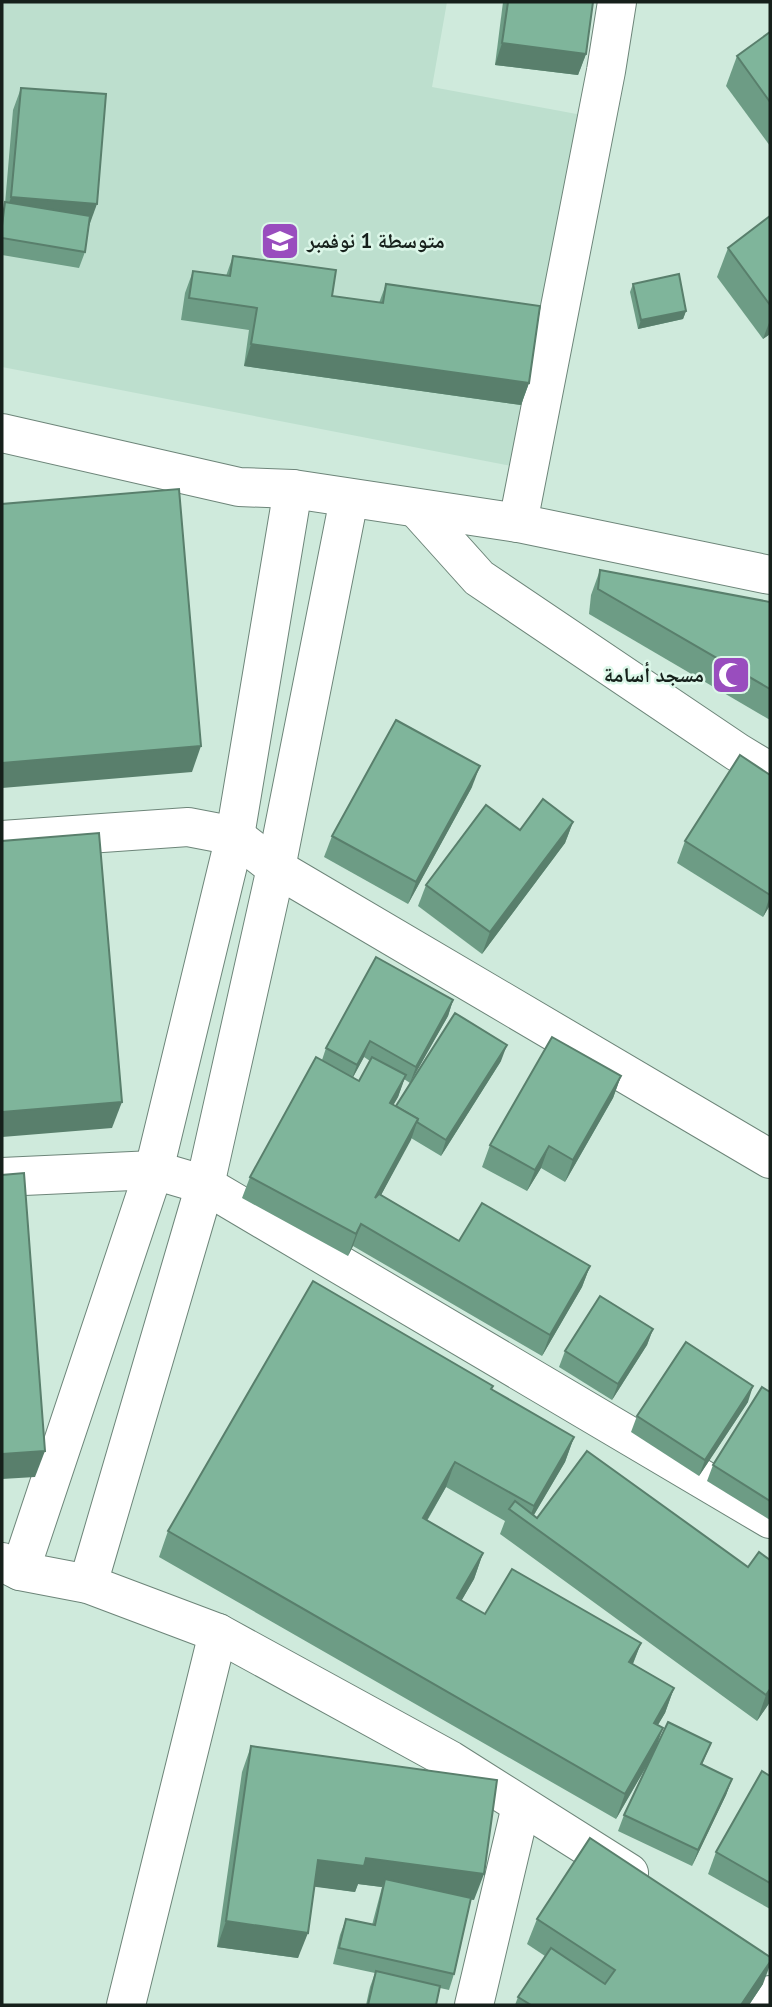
<svg xmlns="http://www.w3.org/2000/svg" width="772" height="2007" viewBox="0 0 772 2007" font-family="'PT Sans','Noto Naskh Arabic',sans-serif">
<rect width="100%" height="100%" fill="#cfeadc"/>
<polygon fill="#bddfce" points="2,2 447,2 432,87 582,115 517,467 2,367"/>
<g fill="none" stroke-linecap="round" stroke-linejoin="round">
<g stroke="#6d8579" stroke-width="40">
<g id="minor">
<polyline points="2,433 239,487 293,489 518,523 770,575"/>
<polyline points="417,509 479,578 737,752 770,772"/>
<polyline points="518,523 606,71 617,2"/>
<polyline points="2,840 188,827 235,836 276,868 770,1159"/>
<polyline points="2,1177 154,1170 205,1185 770,1519"/>
<polyline points="2,1562 20,1571 88,1584 218,1633 450,1760 629,1873"/>
<polyline points="20,1571 154,1170 235,836 293,489"/>
<polyline points="88,1584 205,1185 276,868 349,499"/>
<polyline points="126,2005 218,1633"/>
<polyline points="474,2005 521,1806"/>
<polyline points="765,2005 770,1995"/>
</g>
</g>
<use href="#minor" stroke="#fff" stroke-width="38"/>
</g>
<g fill="#6d9c85" fill-rule="evenodd">
<polygon points="503,2 593,2 586,54 578,75 495,65"/>
<polygon points="770,32 770,146 726,86 737,56"/>
<polygon points="21,88 89,226 85,252 79,268 2,255 2,212 5,204 13,110"/>
<polygon points="770,216 770,334 763,339 717,277 728,248"/>
<polygon points="233,256 332,296 379,303 386,284 529,383 521,405 244,366 249,330 181,320 185,293 193,271 226,276"/>
<polygon points="633,284 686,311 683,319 638,329 630,292"/>
<polygon points="600,570 770,602 770,720 589,614 591,595"/>
<polygon points="770,775 770,905 763,917 677,863 685,841"/>
<polygon points="472,787 408,904 324,857 332,836"/>
<polygon points="573,822 565,843 482,954 418,906 426,885 520,830"/>
<path d="M453 1000 448 1016 410 1083 404 1079 398 1097 393 1105 396 1106 501 1061 441 1156 411 1138 381 1195 459 1241 590 1266 582 1287 542 1356 353 1246 348 1256 242 1198 250 1177 322 1060 326 1048ZM364 1057 370 1061 359 1081 353 1077Z"/>
<polygon points="621,1076 613,1098 565,1182 541,1168 527,1191 482,1167 490,1145"/>
<polygon points="653,1329 647,1345 612,1400 559,1367 565,1351"/>
<polygon points="492,1390 574,1437 565,1462 534,1515 537,1518 748,1567 770,1702 757,1721 500,1534 505,1521 446,1487 427,1521 483,1553 474,1579 461,1601 485,1614 641,1643 633,1664 674,1688 665,1713 658,1725 657,1744 711,1743 702,1765 732,1779 726,1795 692,1866 618,1831 624,1815 649,1762 616,1819 159,1557 168,1531"/>
<polygon points="770,1392 770,1520 707,1481 713,1465"/>
<polygon points="748,1402 699,1476 631,1432 637,1416"/>
<polygon points="251,1746 474,1900 471,1899 454,1974 449,1990 440,1988 436,2005 366,2005 370,1987 375,1973 333,1964 340,1935 346,1919 372,1925 382,1887 358,1884 355,1892 314,1886 298,1958 217,1947 242,1772"/>
<polygon points="770,1776 770,1909 708,1874 716,1852"/>
<polygon points="537,1919 763,1984 749,2005 515,2005 518,1997 545,1956 527,1944"/>
</g>
<g fill="#597f6c">
<polygon points="502,43 586,54 578,75 495,65"/>
<polygon points="11,197 97,204 89,226 4,219"/>
<polygon points="686,311 683,319 638,329 641,320"/>
<polygon points="770,320 770,334 763,339"/>
<polygon points="251,344 529,383 521,405 244,366"/>
<polygon points="201,746 192,772 2,788 2,763"/>
<polygon points="480,766 472,787 408,904 416,882"/>
<polygon points="573,822 565,843 482,954 490,932"/>
<polygon points="770,896 770,905 763,917"/>
<polygon points="453,1000 448,1016 410,1083 416,1067"/>
<polygon points="370,1041 364,1057 351,1081 357,1065"/>
<polygon points="507,1045 501,1061 441,1156 446,1140"/>
<polygon points="406,1075 398,1097 382,1125 390,1103"/>
<polygon points="621,1076 613,1098 565,1182 573,1160"/>
<polygon points="122,1102 112,1128 2,1137 2,1112"/>
<polygon points="418,1119 411,1140 368,1219 375,1198"/>
<polygon points="549,1146 541,1168 527,1191 535,1170"/>
<polygon points="361,1224 353,1246 348,1256 356,1234"/>
<polygon points="590,1266 582,1287 542,1356 550,1335"/>
<polygon points="653,1329 647,1345 612,1400 618,1384"/>
<polygon points="753,1386 748,1402 699,1476 705,1460"/>
<polygon points="574,1437 565,1462 529,1523 528,1522 534,1506"/>
<polygon points="45,1451 35,1477 2,1479 2,1454"/>
<polygon points="455,1462 446,1487 413,1544 423,1518"/>
<polygon points="483,1553 474,1579 448,1624 457,1598"/>
<polygon points="641,1643 631,1668 629,1662"/>
<polygon points="674,1688 665,1713 644,1748 654,1723"/>
<polygon points="770,1689 770,1702 757,1721 766,1695"/>
<polygon points="663,1728 654,1753 616,1819 625,1794"/>
<polygon points="732,1779 726,1795 692,1866 698,1850"/>
<polygon points="366,1858 484,1874 474,1900 383,1887 385,1879 382,1887 358,1884 355,1892 309,1886 318,1860"/>
<polygon points="226,1921 308,1933 298,1958 217,1947"/>
<polygon points="770,1962 770,1965 763,1984 749,2005 741,2005"/>
</g>
<g fill="#7fb59b" stroke="#597f6c" stroke-width="2">
<polygon points="508,2 593,2 586,54 502,43"/>
<polygon points="770,32 770,102 737,56"/>
<polygon points="21,88 106,94 97,204 11,197"/>
<polygon points="5,202 90,216 85,252 2,238 2,226"/>
<polygon points="770,216 770,305 728,248"/>
<polygon points="233,256 336,270 332,296 383,303 386,284 540,306 529,383 251,344 257,308 189,298 193,271 230,276"/>
<polygon points="679,274 686,311 641,320 633,284"/>
<polygon points="179,489 201,746 2,763 2,504"/>
<polygon points="600,570 770,602 770,689 598,589"/>
<polygon points="396,720 480,766 416,882 332,836"/>
<polygon points="740,755 770,775 770,895 685,841"/>
<polygon points="543,799 573,822 490,932 426,885 486,805 520,830"/>
<polygon points="99,833 122,1102 2,1112 2,841"/>
<polygon points="376,957 453,1000 416,1067 370,1041 357,1065 326,1048"/>
<polygon points="455,1013 507,1045 446,1140 417,1122 418,1119 396,1106"/>
<polygon points="552,1037 621,1076 573,1160 549,1146 535,1170 490,1145"/>
<polygon points="316,1057 359,1081 372,1057 406,1075 390,1103 418,1119 375,1198 379,1194 459,1241 482,1203 590,1266 550,1335 361,1224 356,1234 250,1177"/>
<polygon points="24,1173 45,1451 2,1454 2,1175"/>
<polygon points="313,1281 493,1386 491,1389 574,1437 534,1506 455,1462 423,1518 483,1553 457,1598 485,1614 512,1569 641,1643 629,1662 674,1688 654,1723 663,1728 625,1794 168,1531"/>
<polygon points="600,1296 653,1329 618,1384 565,1351"/>
<polygon points="686,1342 753,1386 705,1460 637,1416"/>
<polygon points="762,1387 770,1392 770,1501 713,1465"/>
<polygon points="587,1451 748,1567 759,1552 770,1560 770,1689 766,1695 509,1509 515,1501 537,1518"/>
<polygon points="668,1722 711,1743 701,1764 732,1779 698,1850 624,1815"/>
<polygon points="251,1746 497,1780 484,1874 366,1858 364,1866 318,1860 308,1933 226,1921"/>
<polygon points="762,1771 770,1776 770,1883 716,1852"/>
<polygon points="590,1838 770,1957 770,1962 741,2005 531,2005 518,1997 551,1948 605,1984 615,1970 537,1919"/>
<polygon points="385,1879 471,1898 454,1974 339,1948 346,1919 375,1925"/>
<polygon points="376,1971 440,1986 436,2005 368,2005"/>
</g>
<defs>
<g id="school-square" transform="scale(2.0125)"><rect x="-9" y="-9" width="18" height="18" rx="4" fill="#994dbe" stroke="#dcf7e9"/><path d="M0-5L7-2L0 1L-7-2ZM-4 1L0 2.5L4 1V4Q0 6-4 4Z" fill="#fff"/></g>
<g id="mosque-square" transform="scale(2.0125)"><rect x="-9" y="-9" width="18" height="18" rx="4" fill="#994dbe" stroke="#dcf7e9"/><path d="M3.5-4.9A6 6 0 1 0 3.5 4.9A5 5 0 1 1 3.5-4.9Z" fill="#fff"/></g>
</defs>
<g fill-rule="evenodd">
<use href="#school-square" x="280" y="241"/>
<use href="#mosque-square" x="731" y="675"/>
</g>
<g text-anchor="middle" stroke-width="5" stroke-linejoin="round" paint-order="stroke">
<g font-size="21" font-weight="bold" fill="#16201b" stroke="#dcf7e9" text-anchor="start">
<text x="307" y="248">متوسطة 1 نوفمبر</text>
<text x="704" y="682" text-anchor="end">مسجد أسامة</text>
</g>
</g>
<rect width="772" height="2007" fill="none" stroke="#16201b" stroke-width="7"/>
</svg>
